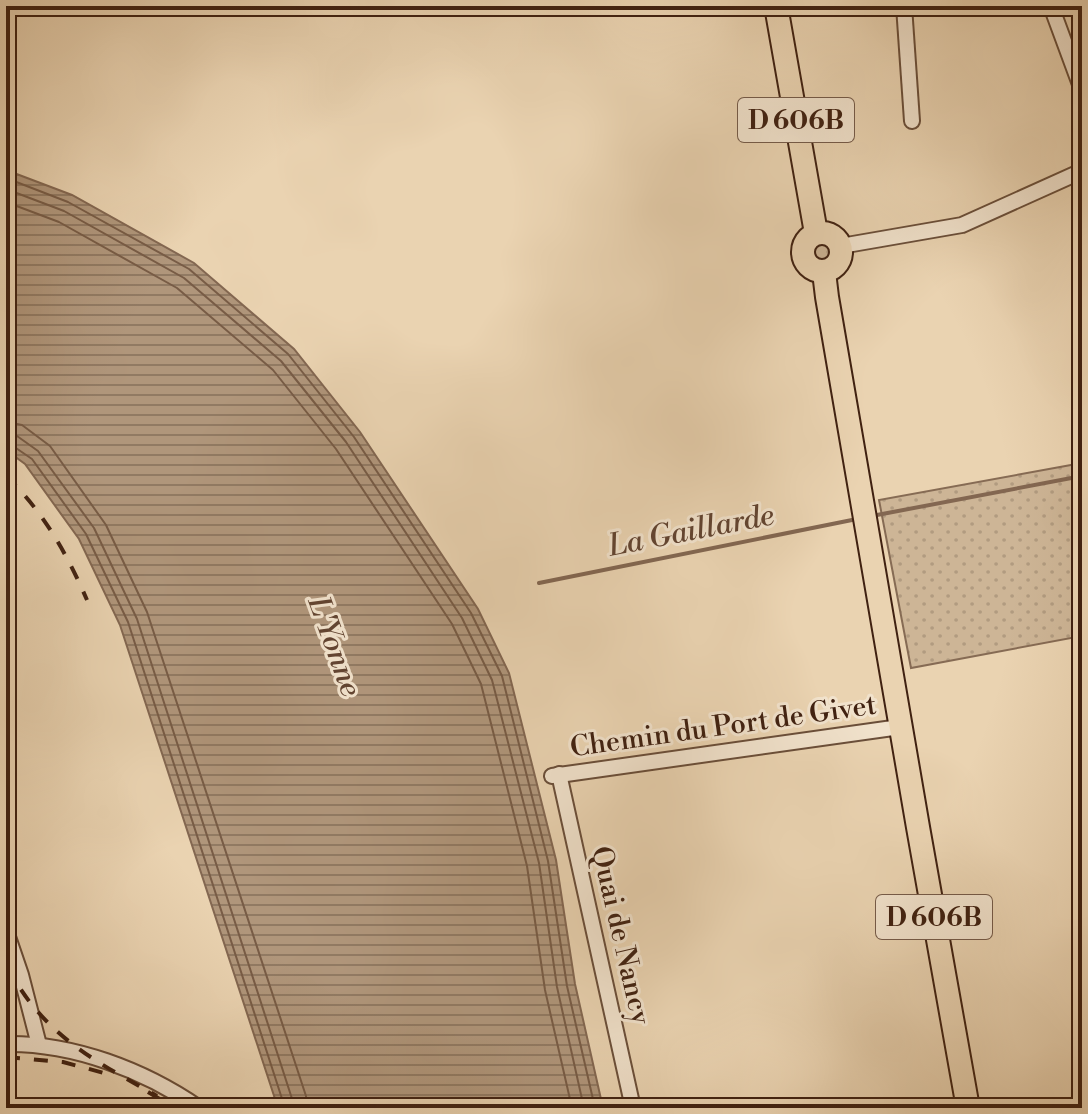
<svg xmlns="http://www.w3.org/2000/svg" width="1088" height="1114" viewBox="0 0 1088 1114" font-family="'Libre Bodoni',serif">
<defs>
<pattern id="grass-dots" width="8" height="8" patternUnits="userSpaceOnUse" patternTransform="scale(2)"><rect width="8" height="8" fill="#cdb596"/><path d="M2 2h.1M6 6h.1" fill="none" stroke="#b19b80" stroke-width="1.8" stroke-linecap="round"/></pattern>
<pattern id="water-rules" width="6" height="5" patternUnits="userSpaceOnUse" patternTransform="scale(2)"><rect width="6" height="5" fill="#b0967b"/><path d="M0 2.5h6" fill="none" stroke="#917a63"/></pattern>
</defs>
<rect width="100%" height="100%" fill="#ead3b1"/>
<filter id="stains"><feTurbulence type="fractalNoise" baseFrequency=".0025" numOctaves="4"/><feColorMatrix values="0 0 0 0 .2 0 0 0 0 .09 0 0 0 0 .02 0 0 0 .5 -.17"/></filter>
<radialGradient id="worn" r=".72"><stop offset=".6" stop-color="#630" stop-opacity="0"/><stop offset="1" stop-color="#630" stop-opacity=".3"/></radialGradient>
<g fill="url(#grass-dots)" stroke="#866b54" stroke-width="2">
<circle cx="823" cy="251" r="13"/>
<polygon points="1082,463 1082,636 911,668 879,500"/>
</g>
<polygon fill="url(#water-rules)" stroke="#836751" stroke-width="2" points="6,170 72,195 194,263 294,349 360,432 478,609 509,673 556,860 575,984 603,1108 278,1108 120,625 79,539 25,464 6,450"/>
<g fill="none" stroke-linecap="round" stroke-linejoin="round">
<g stroke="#785c46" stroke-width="2">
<polyline points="6,178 68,202 189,269 288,354 354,437 471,613 502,676 548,861 567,986 595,1108"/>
<polyline points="6,189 64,211 184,278 281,361 346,442 462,618 492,680 539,863 557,987 584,1108"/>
<polyline points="6,202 59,222 177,288 273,370 336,449 452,624 481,684 527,866 545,990 572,1108"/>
<polyline points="6,422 22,425 50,446 106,525 147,612 306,1096 307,1108"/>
<polyline points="6,434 17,436 38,451 94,528 137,619 295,1108"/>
<polyline points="6,444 13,446 32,459 86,534 128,622 285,1108"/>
</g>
<g stroke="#836751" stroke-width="4">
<polyline points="877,515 1082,476"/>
<polyline points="539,583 852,520"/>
</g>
<g stroke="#6a4e39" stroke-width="18">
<g id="street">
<polyline points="904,6 912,121"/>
<polyline points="1051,6 1082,90"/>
<polyline points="841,246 962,225 1082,171"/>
<polyline points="559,774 633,1108"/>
<polyline points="552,776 900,727"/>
<polyline points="6,931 21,975 39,1045"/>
<path d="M6 1044C73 1043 144 1070 199 1108"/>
</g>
</g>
<g stroke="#402111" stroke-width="26">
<g id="primary">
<polyline points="776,6 816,233"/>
<circle cx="822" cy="252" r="19"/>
<path d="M824 272 827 297C873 568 919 838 968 1108"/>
</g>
</g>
<use href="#street" stroke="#f1e2cc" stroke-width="14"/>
<use href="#primary" stroke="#ead3b1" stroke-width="22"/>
<g stroke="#402111" stroke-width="4" stroke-dasharray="14 14" stroke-linecap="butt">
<path d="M6 476C43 511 67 554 87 600"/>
<path d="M6 966C16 982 26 999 39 1013 70 1049 116 1073 157 1096"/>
<polyline points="6,1057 63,1062 104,1073"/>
<polyline points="148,1092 175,1108"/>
</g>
</g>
<g text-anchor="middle" stroke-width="6" stroke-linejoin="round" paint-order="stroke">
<g fill="#f1e2cc" stroke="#755b49" stroke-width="2">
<rect x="738" y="98" width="116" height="44" rx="6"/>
<rect x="876" y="895" width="116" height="44" rx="6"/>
</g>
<g font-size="26" font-weight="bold" fill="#402111">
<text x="796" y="129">D 606B</text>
<text x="934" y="926">D 606B</text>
</g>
<g font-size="28" fill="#402111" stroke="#f1e2cc">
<text transform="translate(723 725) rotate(-8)" y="10">Chemin du Port de Givet</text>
<text transform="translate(622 935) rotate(77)" y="10">Quai de Nancy</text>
</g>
<g font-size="30" font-style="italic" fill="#624431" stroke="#f1e2cc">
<text transform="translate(691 530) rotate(-11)" y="10">La Gaillarde</text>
<text transform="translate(335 646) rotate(70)" y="10">L'Yonne</text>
</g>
</g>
<rect width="1088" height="1114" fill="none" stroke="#ead3b1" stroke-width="32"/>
<rect x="8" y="8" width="1072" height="1098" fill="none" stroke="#402111" stroke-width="4"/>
<rect x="16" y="16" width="1056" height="1082" fill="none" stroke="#402111" stroke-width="2"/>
<rect width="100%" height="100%" filter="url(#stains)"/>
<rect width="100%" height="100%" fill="url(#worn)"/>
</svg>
